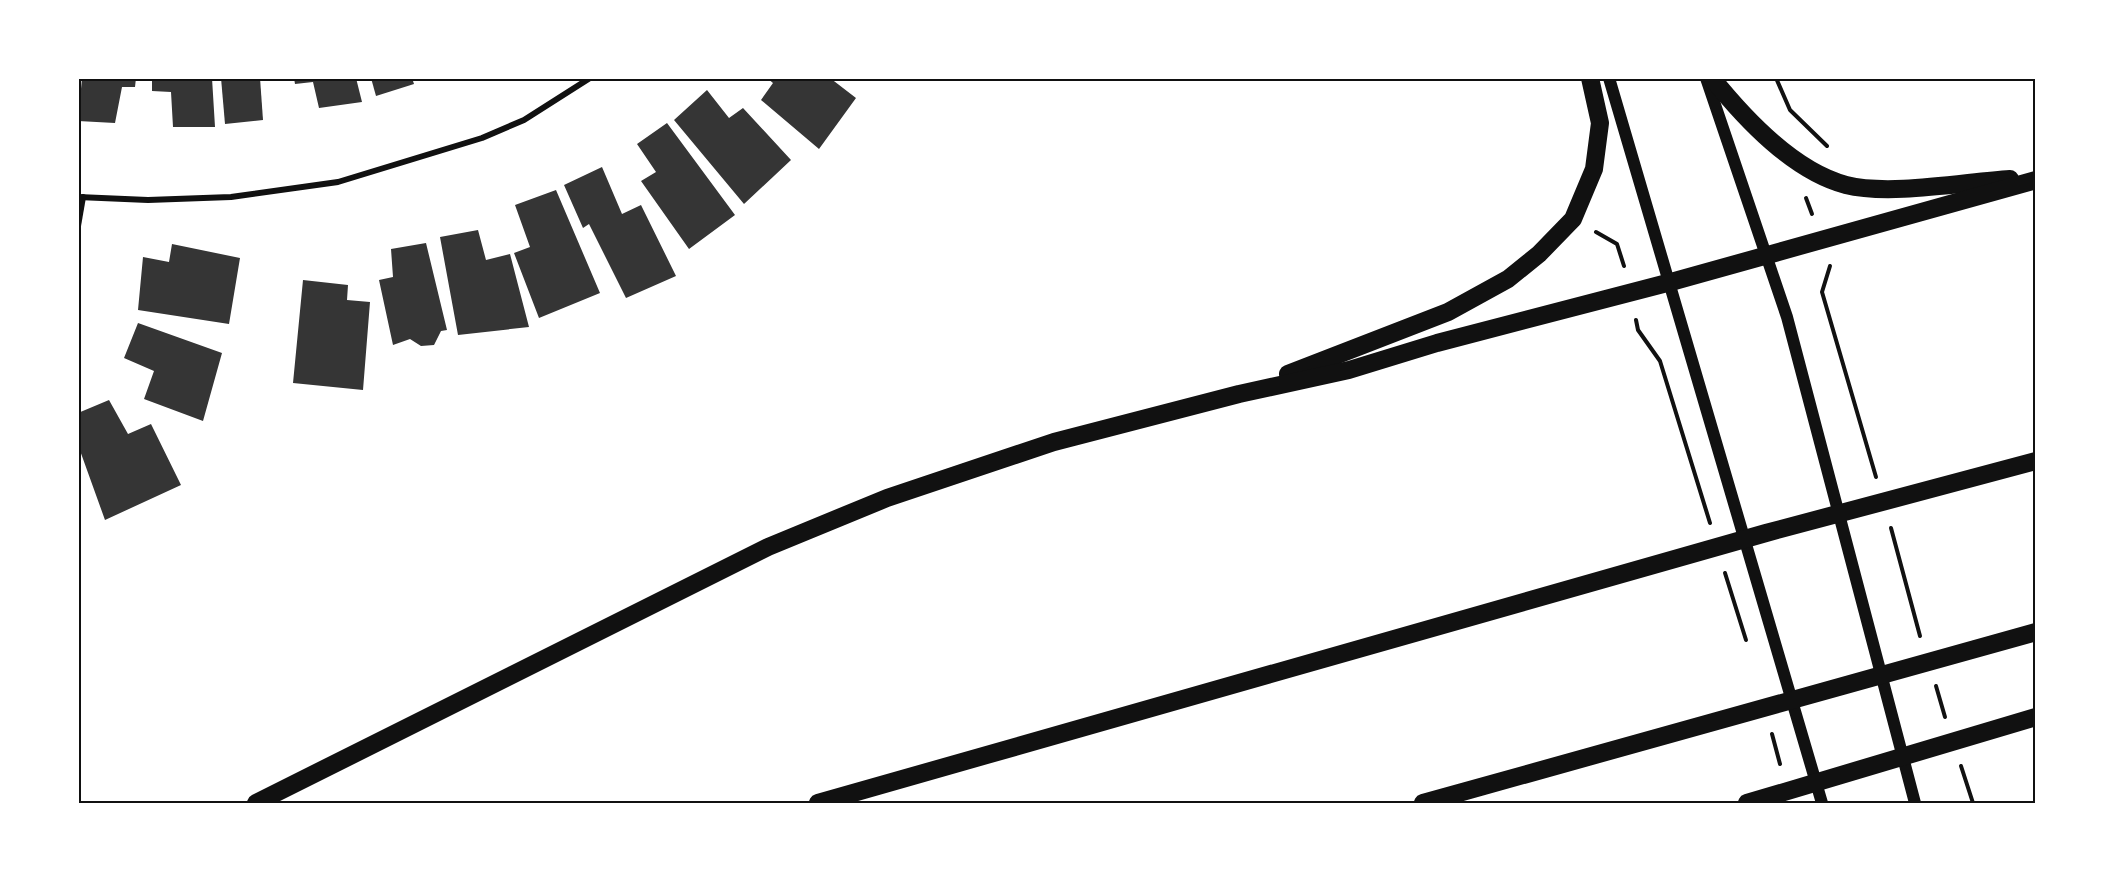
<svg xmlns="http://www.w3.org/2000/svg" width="2114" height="881" viewBox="0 0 2114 881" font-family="Commissioner,sans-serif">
<rect width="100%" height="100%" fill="#fff"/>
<g fill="#353535">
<polygon points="82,78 136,78 135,87 122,87 115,123 78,121"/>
<polygon points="152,78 212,78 215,127 173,127 171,92 152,91"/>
<polygon points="221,78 260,78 263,120 225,124"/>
<polygon points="294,78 356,78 362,102 319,108 313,82 295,84"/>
<polygon points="371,78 412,78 414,84 376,96"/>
<polygon points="767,78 830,78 856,98 819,149 761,100 773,83"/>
<polygon points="707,90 729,118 743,108 791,160 744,204 674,120"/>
<polygon points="667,123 735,215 689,249 641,181 656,172 637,144"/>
<polygon points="602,167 622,214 641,205 676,276 626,298 589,224 583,228 564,185"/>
<polygon points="556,190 600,293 539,318 514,253 530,247 515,205"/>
<polygon points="478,230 486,260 510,254 529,327 458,335 440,237"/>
<polygon points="426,243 447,330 441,331 434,345 421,346 410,339 393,345 379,280 393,277 391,249"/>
<polygon points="172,244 240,258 229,324 138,310 143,257 169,262"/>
<polygon points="303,280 348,285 347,300 370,302 363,390 293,383"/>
<polygon points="138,323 222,353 203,421 144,399 154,371 124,358"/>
<polygon points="109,400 128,434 151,424 181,485 105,520 78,445 78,413"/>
</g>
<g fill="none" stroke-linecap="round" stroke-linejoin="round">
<g stroke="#111" stroke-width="4">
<polyline points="1776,78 1790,110 1827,146"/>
<polyline points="1806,198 1812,214"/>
<polyline points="1596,232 1617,244 1624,266"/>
<polyline points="1830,266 1822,292 1876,477"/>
<polyline points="1636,320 1638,330 1660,361 1710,523"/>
<polyline points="1891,528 1920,636"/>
<polyline points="1725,573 1746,640"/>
<polyline points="1936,686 1945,717"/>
<polyline points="1772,734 1780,764"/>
<polyline points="1961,766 1973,803"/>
</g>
<g stroke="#111" stroke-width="6">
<polyline points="78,197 148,200 231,197 338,182 482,138 524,120 590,78"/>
<polyline points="78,226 83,197"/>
</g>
<g stroke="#111" stroke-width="12">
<polyline points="1609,78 1822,803"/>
<polyline points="1706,78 1787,317 1915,803"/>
</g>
<g stroke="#111" stroke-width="18">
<path d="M1712 78C1745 119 1793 171 1846 185 1890 196 1964 182 2010 179"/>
<polyline points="1288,374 1448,312 1508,279 1539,254 1573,219 1594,169 1600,123 1590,78"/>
<polyline points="256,803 768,547 887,498 1054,442 1239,394 1349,370 1437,343 1671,282 2036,180"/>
<polyline points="818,803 1766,533 2036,461"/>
<polyline points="1423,803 2036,632"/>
<polyline points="1747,803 2036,717"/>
</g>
</g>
<rect width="2114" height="881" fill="none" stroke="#ffffff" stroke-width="159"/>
<rect x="80" y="80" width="1954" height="722" fill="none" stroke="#111" stroke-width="2"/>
</svg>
